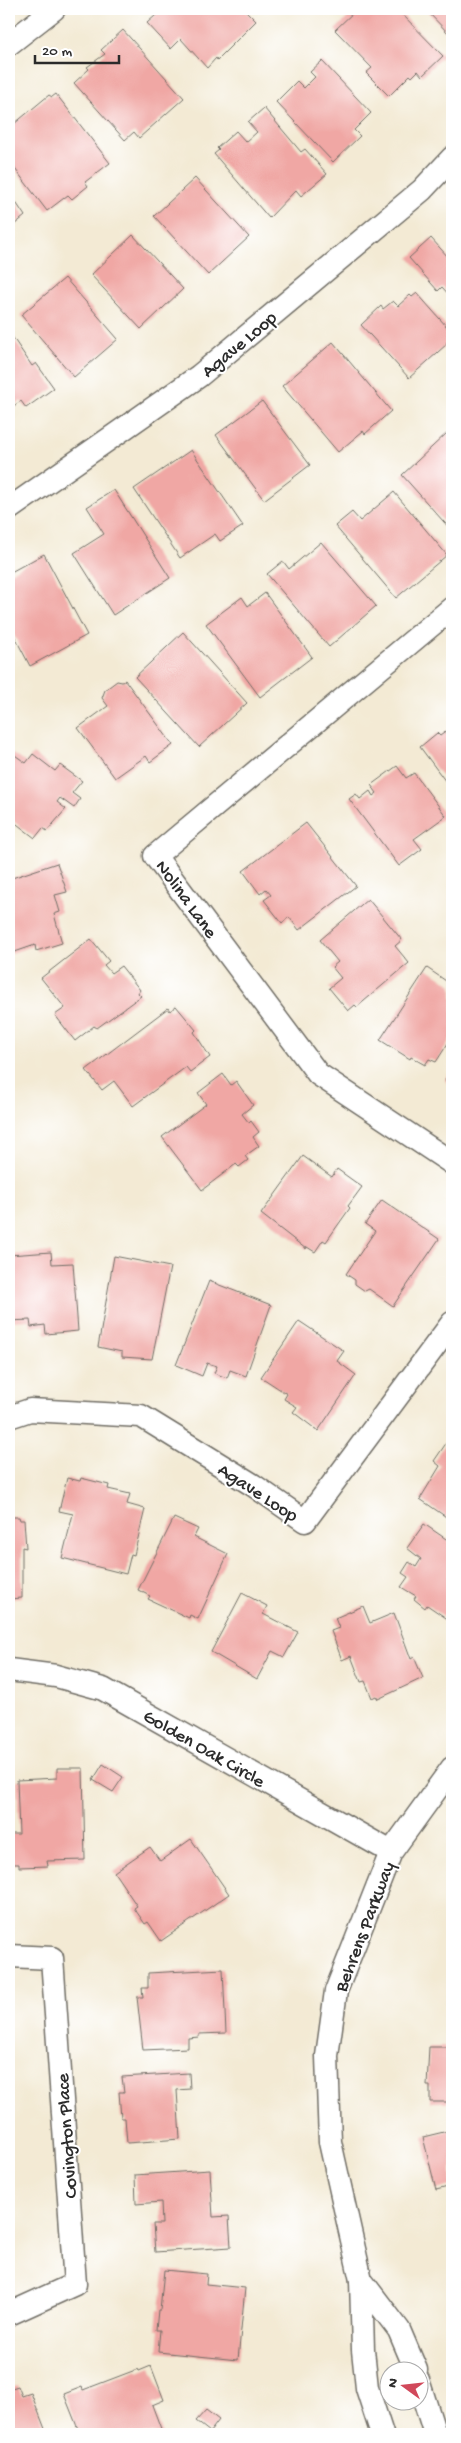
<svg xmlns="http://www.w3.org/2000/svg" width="461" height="2443" viewBox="0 0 461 2443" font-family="'Gochi Hand',sans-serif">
<rect width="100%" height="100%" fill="#fff"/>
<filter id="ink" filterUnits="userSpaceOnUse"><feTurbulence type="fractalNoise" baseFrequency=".02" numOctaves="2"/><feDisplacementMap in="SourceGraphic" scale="10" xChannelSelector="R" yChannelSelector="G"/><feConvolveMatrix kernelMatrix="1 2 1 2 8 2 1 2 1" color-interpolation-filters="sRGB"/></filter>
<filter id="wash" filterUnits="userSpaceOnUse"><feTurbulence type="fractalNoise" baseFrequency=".0096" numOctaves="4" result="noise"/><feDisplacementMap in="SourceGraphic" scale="20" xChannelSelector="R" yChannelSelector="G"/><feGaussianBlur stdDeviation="1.12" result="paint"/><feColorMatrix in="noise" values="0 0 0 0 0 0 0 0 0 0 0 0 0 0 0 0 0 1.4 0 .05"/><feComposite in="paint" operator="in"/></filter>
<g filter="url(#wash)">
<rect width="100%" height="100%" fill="#f3ead4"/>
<g id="blocks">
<g fill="#f0a7a4">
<polygon points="151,9 244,9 256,21 217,60 216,58 207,68 181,39 171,49 147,23 156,15"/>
<polygon points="357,9 397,9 443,56 422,76 418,71 412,77 410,75 389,96 366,73 372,68 335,30"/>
<polygon points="425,9 452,9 452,37"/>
<polygon points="123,30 184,98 139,138 134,132 125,140 74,83 89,69 87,67 105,54 101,50"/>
<polygon points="322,61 371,113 354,130 360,136 333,162 276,102 297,81 304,88 315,77 310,72"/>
<polygon points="56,94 110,163 85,182 88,186 72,199 68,195 47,211 9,161 9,125 12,122 14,124 49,95 52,97"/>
<polygon points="264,108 301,152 305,149 327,174 301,196 296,190 269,218 214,154 219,150 217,148 236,131 246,142 257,132 248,122"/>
<polygon points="195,178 249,237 208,275 154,216"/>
<polygon points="9,192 25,216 9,229"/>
<polygon points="133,235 183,289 141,329 91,275"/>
<polygon points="431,238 449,258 452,255 452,298 442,287 438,291 409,258"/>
<polygon points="65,278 118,339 74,377 21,315"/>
<polygon points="417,293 447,327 452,337 446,343 447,344 409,378 361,325 381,306 383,309 393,301 398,306 410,295 412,297"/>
<polygon points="9,332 32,366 36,363 54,388 26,408 21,401 12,407 9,406"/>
<polygon points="333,342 391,411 365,434 363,431 338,452 282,386"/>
<polygon points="262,401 310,465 264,500 216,435"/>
<polygon points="447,433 452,439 452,531 402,475"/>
<polygon points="191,450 243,526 220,541 215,534 180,558 134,489"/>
<polygon points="114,490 170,578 113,615 74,553 104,534 87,507"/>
<polygon points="394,492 447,555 396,598 335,526 352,512 360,521"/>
<polygon points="321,542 376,606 329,647 267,574 283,561 289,569"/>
<polygon points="44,554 87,635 30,666 9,626 9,573"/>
<polygon points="265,593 312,657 260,697 206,624 242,597 248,606"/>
<polygon points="183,632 247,703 199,747 135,677"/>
<polygon points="125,680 173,745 150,762 146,756 115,778 78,728 108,706 102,698 105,690 117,681 122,682"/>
<polygon points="452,727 452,790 420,747 437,733 440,736"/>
<polygon points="12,753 26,763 33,754 55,771 60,765 82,781 72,793 80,799 74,808 60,798 57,802 66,809 47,831 43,828 35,838 9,818 9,758"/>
<polygon points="397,766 406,778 414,773 446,816 414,839 422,849 399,866 349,799 356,794 360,799 370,791 373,796 377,793 371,785"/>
<polygon points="306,823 356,886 299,930 289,917 282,923 264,900 271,895 266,889 260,894 243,871"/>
<polygon points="57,863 67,892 55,895 60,912 54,914 62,943 36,951 35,945 9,954 9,879"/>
<polygon points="368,899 402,940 395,946 409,963 357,1007 355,1005 348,1011 329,988 341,978 332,967 338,962 320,940"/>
<polygon points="91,939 109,961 104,965 111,973 121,966 140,990 138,993 141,996 97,1028 94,1026 75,1041 55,1015 65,1008 41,978"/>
<polygon points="427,968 452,985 452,1037 436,1062 429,1059 425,1065 411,1057 410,1059 380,1040"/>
<polygon points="176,1006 196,1030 194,1032 210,1057 190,1072 186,1067 133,1106 114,1081 102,1090 86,1070 168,1008 170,1011"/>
<polygon points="452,1069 452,1088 445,1080"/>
<polygon points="223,1074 231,1085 236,1081 253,1105 242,1114 249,1123 251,1121 259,1132 253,1137 259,1146 245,1156 248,1160 239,1167 236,1164 202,1190 162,1137 206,1104 198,1093"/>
<polygon points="303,1156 332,1177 337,1169 362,1187 348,1206 350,1208 326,1242 323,1240 315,1252 307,1247 306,1249 261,1214"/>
<polygon points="382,1200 439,1239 393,1306 369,1289 365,1291 355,1284 355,1280 346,1274 375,1231 365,1224"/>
<polygon points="51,1252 52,1264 73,1263 78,1331 46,1334 45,1325 31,1327 30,1320 9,1321 9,1255"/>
<polygon points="114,1256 170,1267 152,1359 122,1357 122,1352 98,1347"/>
<polygon points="209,1281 271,1305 246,1376 230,1370 227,1378 214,1373 217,1366 207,1363 202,1376 176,1365"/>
<polygon points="299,1321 344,1351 337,1361 356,1375 318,1431 293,1412 297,1407 284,1399 287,1394 261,1377"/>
<polygon points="449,1439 452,1441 452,1521 420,1499 440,1466 434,1461"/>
<polygon points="67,1478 80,1481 81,1478 109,1485 108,1489 130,1494 127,1504 145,1509 134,1555 131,1554 126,1574 62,1558 73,1514 59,1511"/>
<polygon points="9,1517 19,1517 20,1520 24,1520 26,1548 22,1547 22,1598 9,1599"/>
<polygon points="174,1518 198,1529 194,1537 228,1554 198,1619 190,1615 189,1618 148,1599 150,1596 138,1590"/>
<polygon points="424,1524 452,1543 452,1622 427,1605 425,1608 414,1599 416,1596 401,1587 408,1577 402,1573 409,1562 416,1567 421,1559 407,1548"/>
<polygon points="242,1593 267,1606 263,1614 298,1632 284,1657 272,1651 257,1679 211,1652"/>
<polygon points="363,1606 370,1623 394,1613 411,1659 414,1657 423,1678 378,1699 376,1696 372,1698 365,1681 361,1682 351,1656 342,1660 331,1631 339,1628 335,1618"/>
<polygon points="103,1764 123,1777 113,1792 93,1780"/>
<polygon points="57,1768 83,1768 85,1860 47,1861 48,1866 19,1867 19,1864 9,1864 9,1834 19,1834 17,1780 57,1778"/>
<polygon points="191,1839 229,1894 161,1941 148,1922 145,1924 134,1908 137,1906 114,1872 150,1847 160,1861"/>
<polygon points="223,1969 226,2033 199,2034 199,2037 188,2038 188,2048 143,2050 137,1997 143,1997 142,1988 148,1988 148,1973"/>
<polygon points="429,2047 452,2047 452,2102 430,2102 430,2086 427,2086"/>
<polygon points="189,2073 190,2089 177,2090 180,2139 127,2143 125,2118 121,2118 119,2092 124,2092 122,2077"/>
<polygon points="452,2130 452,2186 436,2190 423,2137"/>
<polygon points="210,2170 213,2217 229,2216 231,2247 155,2252 153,2224 162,2224 161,2202 136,2204 135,2175"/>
<polygon points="164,2270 207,2274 206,2284 245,2288 238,2360 158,2352 160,2330 156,2330 158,2310 160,2310"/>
<polygon points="151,2366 164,2400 152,2405 163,2434 80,2434 64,2394 82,2387 83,2390 138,2369 139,2371"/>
<polygon points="18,2386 22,2396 31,2393 47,2434 9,2434 9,2389"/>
<polygon points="206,2410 219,2420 210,2432 196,2421"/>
</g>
</g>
</g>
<g filter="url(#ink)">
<use href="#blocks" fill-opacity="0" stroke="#716e66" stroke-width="1"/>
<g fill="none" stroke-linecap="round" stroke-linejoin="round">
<g stroke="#716e66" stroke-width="25">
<g id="minor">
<polyline points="9,44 54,9"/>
<polyline points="9,509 199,376 422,190 452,158"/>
<polyline points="452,608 155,856 318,1074 452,1163"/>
<polyline points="9,1417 30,1410 141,1416 253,1485 305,1521 452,1323"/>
<polyline points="9,1670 56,1676 103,1689 391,1852"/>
<polyline points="9,1956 52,1958 75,2284 9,2314"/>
<polyline points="361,2280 330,2142 327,2056 336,1991 391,1852 452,1768"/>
<polyline points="418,2380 435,2434"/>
<polyline points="382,2434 367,2388 363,2350 361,2280 399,2330 416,2370"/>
</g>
</g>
<use href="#minor" stroke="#fff" stroke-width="22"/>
</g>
</g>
<g text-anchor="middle" stroke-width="4" stroke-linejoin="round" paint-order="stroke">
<g font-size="19" fill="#2b2b2b" stroke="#fff">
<text transform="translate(238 343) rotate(-40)" y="7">Agave Loop</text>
<text transform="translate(188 898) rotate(54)" y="7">Nolina Lane</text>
<text transform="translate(259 1491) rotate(33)" y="7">Agave Loop</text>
<text transform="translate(205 1747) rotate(30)" y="7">Golden Oak Circle</text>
<text transform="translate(363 1926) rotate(-69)" y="7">Behrens Parkway</text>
<text transform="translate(65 2136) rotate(-94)" y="7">Covington Place</text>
</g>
</g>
<rect width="461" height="2443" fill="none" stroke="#fff" stroke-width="30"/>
<g transform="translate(404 2386) rotate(285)"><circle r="24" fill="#ffffff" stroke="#aaaaaa"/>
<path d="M0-4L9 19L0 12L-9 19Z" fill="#d1495b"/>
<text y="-8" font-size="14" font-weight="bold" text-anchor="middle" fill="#2b2b2b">N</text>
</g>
<path d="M35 55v8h84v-8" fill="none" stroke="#2b2b2b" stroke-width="2.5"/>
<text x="42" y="55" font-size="15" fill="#2b2b2b" stroke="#ffffff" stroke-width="4" paint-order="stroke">20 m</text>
</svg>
